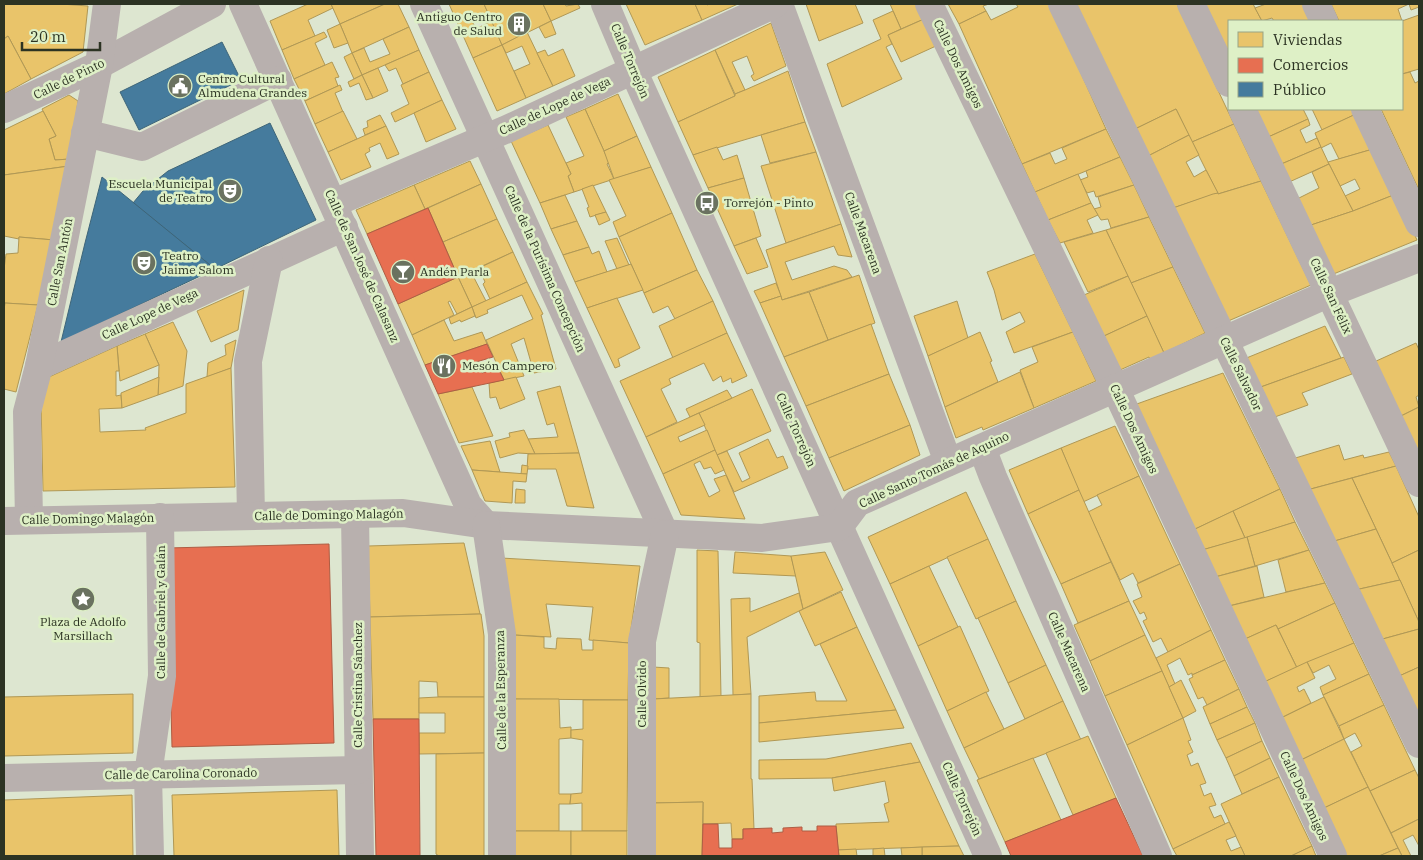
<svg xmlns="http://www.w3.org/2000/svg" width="1423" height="860" viewBox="0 0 1423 860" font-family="'IBM Plex Serif',serif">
<rect width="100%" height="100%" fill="#dde6d0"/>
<g fill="#e9c46a" stroke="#b09855">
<polygon points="4,4 61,4 88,6 83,52 31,79 8,36 4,39"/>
<polygon points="308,4 331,4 333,8 308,20 315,36 282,50 270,21"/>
<polygon points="331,4 385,4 340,24"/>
<polygon points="385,4 398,4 409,27 352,53 340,24"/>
<polygon points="449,4 484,4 489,15 473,23 476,29 492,21 502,45 473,58"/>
<polygon points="484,4 543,4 551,21 502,45"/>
<polygon points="543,4 565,4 566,6 578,4 580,8 551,21"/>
<polygon points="626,4 695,4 702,20 645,45"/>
<polygon points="695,4 706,4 707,5 710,4 738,4 702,20"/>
<polygon points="806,4 855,4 863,23 819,41"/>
<polygon points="890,4 916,4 924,19 901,29"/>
<polygon points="948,4 989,4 983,6 986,11 959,24"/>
<polygon points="1016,4 1050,4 1106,129 1022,164 959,24 986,11 991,20 1018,7"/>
<polygon points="1075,4 1177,4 1234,124 1192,142 1176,109 1135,129"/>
<polygon points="1203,4 1253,4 1262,21 1229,21 1229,60"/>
<polygon points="1266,4 1305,4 1313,21 1274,21 1272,18 1262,21 1255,8"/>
<polygon points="1331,4 1409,4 1398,9 1402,21 1339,21"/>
<polygon points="1409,4 1419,4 1419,7 1411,10"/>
<polygon points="893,11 901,29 888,35 892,44 886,47 902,79 842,107 827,64 881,39 873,20"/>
<polygon points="1419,15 1419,69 1402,74 1402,21"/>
<polygon points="924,19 936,46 901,62 888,35"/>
<polygon points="551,21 556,34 545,38 539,27"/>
<polygon points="771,23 786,66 754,81 751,76 754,74 747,56 732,62 745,90 735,94 715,50"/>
<polygon points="340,24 348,43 334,48 327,30"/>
<polygon points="409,27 419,50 362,75 352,53 364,48 370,62 390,54 383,39"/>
<polygon points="324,32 327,37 315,43 325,65 294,79 282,50"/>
<polygon points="527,32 553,86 526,98 514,71 530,64 522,46 506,53 502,45"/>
<polygon points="8,36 31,79 4,94 4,39"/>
<polygon points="502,45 526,98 497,111 473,58"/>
<polygon points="563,49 575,76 553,86 537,53 545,50 548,56"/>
<polygon points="419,50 429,72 403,84 396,68 389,71 385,65"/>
<polygon points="715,50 735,96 678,122 658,77"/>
<polygon points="352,53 362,75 354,79 344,57"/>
<polygon points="332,62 339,77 335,78 338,86 305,101 294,79"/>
<polygon points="378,68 388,91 373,98 362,75"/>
<polygon points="788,71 805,122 693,155 678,122 735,96 735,94 745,90"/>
<polygon points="429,72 442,100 395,122 391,113 409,104 401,85"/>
<polygon points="1410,72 1415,83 1419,81 1419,190 1381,109 1402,109 1402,74"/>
<polygon points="362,75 373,98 366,100 359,83 350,87 348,82"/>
<polygon points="340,85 342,90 335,93 343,112 315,124 305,101"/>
<polygon points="618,94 637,136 604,151 585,109"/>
<polygon points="69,95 78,101 70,159 55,160 49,139 56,136 42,109"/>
<polygon points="442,100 456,129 426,142 414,113"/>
<polygon points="585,109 609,162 607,164 614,179 574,192 568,176 571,174 566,163 584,156 566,117"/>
<polygon points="1176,109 1189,135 1148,156 1135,129"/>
<polygon points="1252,109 1303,109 1308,119 1266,138"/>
<polygon points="1312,109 1354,109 1356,114 1322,130"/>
<polygon points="43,111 56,136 49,139 55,160 70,159 69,166 4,175 4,130"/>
<polygon points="343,111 357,139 328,152 315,124"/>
<polygon points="1356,114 1373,149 1339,159 1331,143 1321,148 1315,133"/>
<polygon points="380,115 386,126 365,135 363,129 368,127 367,121"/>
<polygon points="1308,119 1310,125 1300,130 1306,143 1317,138 1321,147 1279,165 1266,138"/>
<polygon points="805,122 816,152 770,163 761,135"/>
<polygon points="1234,124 1261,181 1218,194 1192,142"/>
<polygon points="548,125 571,174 568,176 574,192 540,203 511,141"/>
<polygon points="386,126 399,154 387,159 380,143 369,148 370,151 365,154 371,167 341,180 328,152"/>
<polygon points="1106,129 1120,157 1035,192 1022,164 1050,153 1055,164 1067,159 1062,148"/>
<polygon points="1189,135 1199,155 1186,162 1194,177 1206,170 1218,193 1173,208 1148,156"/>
<polygon points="637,136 651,167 614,179 604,151"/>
<polygon points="717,147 723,160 737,155 744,178 708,188 693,155"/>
<polygon points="1321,147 1329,164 1287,183 1279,165"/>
<polygon points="1373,149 1396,194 1353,211 1345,196 1360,189 1355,179 1340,186 1328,162"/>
<polygon points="816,152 841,224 786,243 761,166"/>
<polygon points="1120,157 1134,185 1096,197 1094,191 1087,193 1080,180 1088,177 1086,171"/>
<polygon points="470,161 481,184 425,209 414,185"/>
<polygon points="1329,164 1353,211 1308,226 1295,200 1319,188 1312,172"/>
<polygon points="69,166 54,240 19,237 19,239 4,236 4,175"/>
<polygon points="651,167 672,213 619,237 613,222 626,216 609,180"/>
<polygon points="1078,174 1091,203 1048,220 1035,192"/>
<polygon points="744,178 761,236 734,246 708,188"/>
<polygon points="1261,181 1311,285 1226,322 1173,208 1213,194 1218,193 1218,194"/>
<polygon points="481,184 497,219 443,242 428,208"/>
<polygon points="414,185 425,209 367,234 356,210"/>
<polygon points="593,185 606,212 590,217 587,208 589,207 582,189"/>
<polygon points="1134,185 1149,217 1111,228 1108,219 1101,220 1094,209 1101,207 1098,197"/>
<polygon points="1396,194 1417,240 1331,275 1308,226 1353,211"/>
<polygon points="565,195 577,221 551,229 540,203"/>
<polygon points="1091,203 1098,215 1087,220 1093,233 1060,243 1048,220"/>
<polygon points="606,212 610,220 599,225 595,215"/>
<polygon points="672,213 697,270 644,293 619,237"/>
<polygon points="1149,217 1173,267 1131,283 1106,230"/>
<polygon points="497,219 513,252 458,277 443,242"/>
<polygon points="577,221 589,247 563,255 551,229"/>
<polygon points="841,224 852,257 838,255 834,246 785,262 792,280 834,266 847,270 852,277 782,300 766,250"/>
<polygon points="1106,230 1128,276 1088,292 1064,242"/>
<polygon points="19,237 54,240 38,305 4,303 4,269 6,254 18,253"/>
<polygon points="617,238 629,265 617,269 605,241"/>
<polygon points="756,238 768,267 747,274 734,246"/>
<polygon points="589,247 592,254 599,251 607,272 575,282 563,255"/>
<polygon points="513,252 527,282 490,299 483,284 485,282 479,268"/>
<polygon points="1035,254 1073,332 1014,353 1006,332 1025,322 1020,312 1002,320 994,290 987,272"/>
<polygon points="631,264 643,290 587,308 575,282"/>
<polygon points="1173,267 1205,333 1164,353 1131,283"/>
<polygon points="697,270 713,301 675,319 668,306 653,313 644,293"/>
<polygon points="471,272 486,301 472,307 458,277"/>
<polygon points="859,275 875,323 828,340 809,292"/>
<polygon points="1128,276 1147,316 1104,336 1084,295"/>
<polygon points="458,277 472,307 457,314 450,301 448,302 454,315 412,335 398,304"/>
<polygon points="527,282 543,314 541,315 556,369 534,373 524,338 511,344 524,376 504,380 486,340 533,319 522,295 487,310 488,313 476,318 472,307"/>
<polygon points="776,283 781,296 760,303 754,291"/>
<polygon points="244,290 238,330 211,342 197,311"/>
<polygon points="809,292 828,340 784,357 760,303 781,296 782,300"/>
<polygon points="617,298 640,348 618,359 620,366 615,368 587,308"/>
<polygon points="713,301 727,333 673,358 659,326"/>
<polygon points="957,301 968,338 928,356 914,316"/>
<polygon points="5,303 38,305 16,392 4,389 4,310"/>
<polygon points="472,307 475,316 461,322 460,320 451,324 449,318"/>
<polygon points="1147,316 1164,353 1150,360 1149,357 1120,370 1104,336"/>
<polygon points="444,320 454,341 482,332 487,344 425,365 412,335"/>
<polygon points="173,322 187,351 183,386 158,395 159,365 145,334"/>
<polygon points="871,324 889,374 806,406 784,357"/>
<polygon points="1325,326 1341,358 1258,388 1244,359"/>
<polygon points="980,332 992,361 990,362 998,382 945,407 928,356"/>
<polygon points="1073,332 1096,381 1034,408 1020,370 1038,362 1032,347"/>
<polygon points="727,333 747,376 732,383 731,378 723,382 721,376 713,381 704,363 669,379 671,384 661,389 677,422 646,437 620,381"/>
<polygon points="145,334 159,365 120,381 117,346"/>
<polygon points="236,340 231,368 207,377 208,363 226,355 225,345"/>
<polygon points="1416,343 1419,350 1419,395 1416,397 1419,407 1399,417 1374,362"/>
<polygon points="117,346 119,371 116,371 116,396 121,395 122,408 99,409 100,432 146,430 145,428 186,413 186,384 231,368 235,487 43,491 41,402 49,377"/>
<polygon points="1344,357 1352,374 1302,393 1308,405 1272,418 1258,388"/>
<polygon points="1020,372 1034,408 983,430 982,427 956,438 945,407"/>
<polygon points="1223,373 1280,489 1193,530 1134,405"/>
<polygon points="889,374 910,425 829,458 806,406"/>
<polygon points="159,377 158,395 122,408 121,393"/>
<polygon points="516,377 525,399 500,409 496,397 490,398 489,383"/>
<polygon points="560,386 579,453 535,454 528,439 558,437 554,423 547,425 537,392"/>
<polygon points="472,387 493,436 459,443 438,394"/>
<polygon points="752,389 771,431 717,455 699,413"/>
<polygon points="727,390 732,398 690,417 686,409"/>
<polygon points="1419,407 1419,459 1399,417"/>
<polygon points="699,413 705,425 678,437 680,442 707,430 715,450 663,474 646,437"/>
<polygon points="910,425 920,455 844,491 829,458"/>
<polygon points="1115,426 1139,476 1083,502 1061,448"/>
<polygon points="524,430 535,454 518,453 500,458 495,441 510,437 509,433"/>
<polygon points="768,439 777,458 783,456 788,468 734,492 717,455 727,451 742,482 750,478 739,453"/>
<polygon points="490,441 500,472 472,470 461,446"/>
<polygon points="1339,445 1344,460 1363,455 1364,458 1389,452 1396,466 1307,490 1292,459"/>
<polygon points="1061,448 1079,490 1028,514 1009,470"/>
<polygon points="715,450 724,470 715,474 711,467 704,469 700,461 694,464 709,497 720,491 714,479 726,475 745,519 681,515 663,474"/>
<polygon points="579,453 594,508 567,506 556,469 527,469 528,454"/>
<polygon points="522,465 528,466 527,474 521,474"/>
<polygon points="1396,466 1419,517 1419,550 1392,563 1352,478"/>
<polygon points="472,470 527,474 526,482 513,481 512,503 485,501"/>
<polygon points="1139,476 1180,564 1138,583 1133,573 1120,580 1088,512 1102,505 1097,495"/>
<polygon points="1352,478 1376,529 1331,542 1307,490"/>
<polygon points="516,489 525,490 525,503 515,503"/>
<polygon points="1280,489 1295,522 1245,538 1233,511"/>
<polygon points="1079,490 1111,562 1061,584 1028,514"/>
<polygon points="966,492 988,539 890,584 868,537"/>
<polygon points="1233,511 1245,538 1202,550 1193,530"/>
<polygon points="1295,522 1309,550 1255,566 1247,537"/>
<polygon points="1376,529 1400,580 1355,590 1331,542"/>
<polygon points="1247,537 1255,566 1215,577 1202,550"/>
<polygon points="988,539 1016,601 976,619 947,557"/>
<polygon points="464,543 480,614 370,617 368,546"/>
<polygon points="697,550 718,551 721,696 700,697 700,643 697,642"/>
<polygon points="1309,550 1325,583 1286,592 1278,560"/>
<polygon points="1419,550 1419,622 1392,563"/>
<polygon points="735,552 791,556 796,576 733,573"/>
<polygon points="825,552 843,590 803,609 791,556"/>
<polygon points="501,558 640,566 629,643 589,640 593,607 546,604 551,637 514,635"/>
<polygon points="1111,562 1129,601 1078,623 1061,584"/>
<polygon points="1180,564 1211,630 1168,652 1161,638 1153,642 1143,621 1147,619 1144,612 1140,614 1133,601 1142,597 1137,584"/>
<polygon points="929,566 958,627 918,646 890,584"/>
<polygon points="1257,566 1264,597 1229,606 1215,577"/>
<polygon points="1400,580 1419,622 1419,629 1379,640 1355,590"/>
<polygon points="1325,583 1335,603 1278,629 1276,625 1245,639 1229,606"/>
<polygon points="841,592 857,627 815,646 799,611"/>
<polygon points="799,593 803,609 747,637 751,694 733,695 731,599 750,598 750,612"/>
<polygon points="1016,601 1046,665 1008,683 978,618"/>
<polygon points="1129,601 1145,635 1090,661 1074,625"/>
<polygon points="1335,603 1354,643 1297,668 1278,629"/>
<polygon points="480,614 481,614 484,636 484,697 438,697 437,682 419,681 419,719 373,719 370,617"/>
<polygon points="1276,625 1297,668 1264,682 1245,639"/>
<polygon points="960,626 989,691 947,711 918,646"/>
<polygon points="857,627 896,710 759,723 759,696 815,692 816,701 847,701 820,644"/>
<polygon points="1419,629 1419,667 1397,677 1379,640"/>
<polygon points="1211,630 1225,660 1192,675 1192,673 1188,675 1180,658 1167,665 1175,684 1169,687 1156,658"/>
<polygon points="514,635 544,637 544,648 556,649 557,638 581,639 582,650 593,650 593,640 629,643 628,700 513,699"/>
<polygon points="1145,635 1162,671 1105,696 1090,661"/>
<polygon points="1354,643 1369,674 1323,695 1320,687 1336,679 1329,665 1313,673 1307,662"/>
<polygon points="1225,660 1239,689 1207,705 1203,697 1198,699 1189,679 1193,677 1192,675"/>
<polygon points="1307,662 1315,678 1297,687 1299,692 1304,689 1311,703 1281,718 1264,682"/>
<polygon points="1046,665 1063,701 1025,719 1008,683"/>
<polygon points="653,667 669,668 669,698 653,699"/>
<polygon points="1419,667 1419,722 1397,677"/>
<polygon points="1162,671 1183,718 1127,745 1105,696"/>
<polygon points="1369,674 1384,705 1339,726 1323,695"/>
<polygon points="1181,680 1196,711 1183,718 1169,687"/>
<polygon points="1239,689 1247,707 1210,724 1203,707"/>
<polygon points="986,692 1004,729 964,748 947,711"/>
<polygon points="133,694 133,753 4,756 4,697"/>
<polygon points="751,694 751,779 752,779 754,829 743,829 743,839 732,839 731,823 703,824 703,802 653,803 653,699"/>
<polygon points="438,697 484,697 484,753 419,754 419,733 445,733 445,713 419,713 419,698"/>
<polygon points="1324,697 1344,739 1301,760 1281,718"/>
<polygon points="513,699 559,699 560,728 571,727 571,738 559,739 559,794 571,794 570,804 559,804 559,831 512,831"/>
<polygon points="583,700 628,700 627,831 582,831 582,803 570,804 571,794 582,793 583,740 571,738 571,730 583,729"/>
<polygon points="1063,701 1081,740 979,779 964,748"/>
<polygon points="1384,705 1415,770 1370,791 1351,752 1362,746 1355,733 1344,739 1339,726"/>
<polygon points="1247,707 1255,723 1217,740 1210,724"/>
<polygon points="896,710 904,728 759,742 759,723"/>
<polygon points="1183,718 1191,740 1188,741 1193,752 1187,755 1191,766 1198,763 1206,783 1200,785 1204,796 1211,793 1216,805 1209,807 1214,818 1221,815 1225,824 1173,849 1127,745"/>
<polygon points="1255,723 1262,741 1226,758 1217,740"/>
<polygon points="1088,736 1116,798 1073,815 1046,753"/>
<polygon points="1344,739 1368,787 1324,808 1301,760"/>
<polygon points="1262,741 1270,758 1234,776 1226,758"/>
<polygon points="911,743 920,762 832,778 759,779 759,760 826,759"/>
<polygon points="484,753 484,856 439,856 436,854 436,754"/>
<polygon points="1033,758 1061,820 1005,842 977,780"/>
<polygon points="1270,758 1279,777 1242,794 1234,776"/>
<polygon points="920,762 959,846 838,850 836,824 889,822 884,804 889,802 885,781 834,791 832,778"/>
<polygon points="1415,770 1419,778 1419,819 1391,833 1370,791"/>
<polygon points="1279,777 1312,846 1291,856 1245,856 1221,804"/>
<polygon points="1368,787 1398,848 1379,856 1346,856 1324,808"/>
<polygon points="337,790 339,856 174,856 172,795"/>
<polygon points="132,795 133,856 4,856 4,800"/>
<polygon points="703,802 702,856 653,856 653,803"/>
<polygon points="1419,819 1419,846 1413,835 1403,840 1411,856 1402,856 1391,833"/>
<polygon points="1229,822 1236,836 1226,840 1231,851 1241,847 1245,856 1177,856 1173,849"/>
<rect x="512" y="831" width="59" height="25"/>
<rect x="571" y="831" width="56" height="25"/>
<polygon points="959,846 964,856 922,856 922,847"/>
<polygon points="1312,846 1316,856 1291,856"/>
<polygon points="922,847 922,856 902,856 901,848"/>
<polygon points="884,848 885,856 873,856 873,849"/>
<polygon points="1398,848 1402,856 1379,856"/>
<polygon points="856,849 857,856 839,856 838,850"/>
</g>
<g fill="#e76f51" stroke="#af5d43">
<polygon points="428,208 458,277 398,304 367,234"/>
<polygon points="487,344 493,357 476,362 482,373 498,368 504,380 438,394 425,365"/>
<polygon points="329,544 334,743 172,747 167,548"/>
<polygon points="373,719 419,719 420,856 376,856"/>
<polygon points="1116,798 1143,856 1011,856 1005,842"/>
<polygon points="703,824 718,824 719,848 732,848 732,839 743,839 743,829 772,828 772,833 783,832 783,828 802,827 802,831 817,831 817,826 836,826 839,856 702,856"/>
</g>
<g fill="#457b9d" stroke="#3e6578">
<polygon points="222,42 241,80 139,130 120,92"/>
<polygon points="270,123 316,220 215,269 133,203 143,191 168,171"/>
<polygon points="102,177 215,269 61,342 85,243"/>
</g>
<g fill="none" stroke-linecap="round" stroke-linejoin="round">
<g stroke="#b8b0ae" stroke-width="28">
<polyline points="243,4 468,505 486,525"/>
<polyline points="424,4 665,534"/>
<polyline points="605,4 633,70 988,856"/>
<polyline points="779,4 948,462"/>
<polyline points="929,4 1115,388 1333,856"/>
<polyline points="1062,4 1419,744"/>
<polyline points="1191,4 1229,83"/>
<polyline points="1316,4 1324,21"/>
<polyline points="4,109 99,65 212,4"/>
<polyline points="1242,109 1419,483"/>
<polyline points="1365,109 1419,223"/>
<polyline points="85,133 142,147 278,80"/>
<polyline points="334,203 505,130 775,4"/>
<polyline points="39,366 344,227"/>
<polyline points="982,448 993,477 1158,856"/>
<polyline points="355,514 360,856"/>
<polyline points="251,516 248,361 269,260"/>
<polyline points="29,520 27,412 39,366 99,65 107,4"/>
<polyline points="4,521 403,513 486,525 762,538 839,527 857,503 1330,293 1419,258"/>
<polyline points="486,525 502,634 502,856"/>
<polyline points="4,778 358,770"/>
<polyline points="150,856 148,775 162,676 160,517"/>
<polyline points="642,856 642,641 665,534"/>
</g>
</g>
<defs>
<g id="building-disc" transform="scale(1.25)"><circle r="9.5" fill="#6a7260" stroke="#def0c6"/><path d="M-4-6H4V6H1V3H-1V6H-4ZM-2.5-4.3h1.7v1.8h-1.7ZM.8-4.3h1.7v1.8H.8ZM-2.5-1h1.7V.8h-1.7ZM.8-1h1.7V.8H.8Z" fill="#fff"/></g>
<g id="civic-disc" transform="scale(1.25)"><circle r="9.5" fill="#6a7260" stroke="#def0c6"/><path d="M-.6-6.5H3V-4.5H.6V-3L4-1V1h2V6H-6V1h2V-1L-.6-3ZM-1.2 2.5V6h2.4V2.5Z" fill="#fff"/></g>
<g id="theatre-disc" transform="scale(1.25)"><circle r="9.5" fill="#6a7260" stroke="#def0c6"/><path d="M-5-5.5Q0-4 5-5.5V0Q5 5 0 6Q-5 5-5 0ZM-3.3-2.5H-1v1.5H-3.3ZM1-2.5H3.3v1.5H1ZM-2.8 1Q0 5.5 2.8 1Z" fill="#fff"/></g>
<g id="bus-disc" transform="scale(1.25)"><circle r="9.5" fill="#6a7260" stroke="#def0c6"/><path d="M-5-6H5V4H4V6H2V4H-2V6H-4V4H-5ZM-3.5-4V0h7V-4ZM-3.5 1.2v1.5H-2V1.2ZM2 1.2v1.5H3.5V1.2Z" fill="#fff"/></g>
<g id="bar-disc" transform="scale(1.25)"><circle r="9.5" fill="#6a7260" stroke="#def0c6"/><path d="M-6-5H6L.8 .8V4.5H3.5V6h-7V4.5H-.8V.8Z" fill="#fff"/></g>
<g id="restaurant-disc" transform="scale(1.25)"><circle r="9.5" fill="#6a7260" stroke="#def0c6"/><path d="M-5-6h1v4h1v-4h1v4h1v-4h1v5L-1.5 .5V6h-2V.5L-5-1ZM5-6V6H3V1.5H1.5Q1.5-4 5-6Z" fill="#fff"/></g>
<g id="sight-disc" transform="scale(1.25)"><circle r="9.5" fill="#6a7260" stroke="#def0c6"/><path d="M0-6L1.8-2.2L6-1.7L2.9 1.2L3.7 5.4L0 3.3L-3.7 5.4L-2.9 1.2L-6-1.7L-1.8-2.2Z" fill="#fff"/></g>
</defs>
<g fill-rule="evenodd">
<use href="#building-disc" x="519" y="24"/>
<use href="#civic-disc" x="180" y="86"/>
<use href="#theatre-disc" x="230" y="191"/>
<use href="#bus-disc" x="707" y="203"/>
<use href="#theatre-disc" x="144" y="263"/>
<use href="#bar-disc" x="403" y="272"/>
<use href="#restaurant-disc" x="444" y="366"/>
<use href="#sight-disc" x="83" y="599"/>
</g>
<g text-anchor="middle" stroke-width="5" stroke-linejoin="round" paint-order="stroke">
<g font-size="12" fill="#2c3323" stroke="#def0c6" text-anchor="start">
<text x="502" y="21" text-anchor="end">Antiguo Centro<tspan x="502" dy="14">de Salud</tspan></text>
<text x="198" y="83">Centro Cultural<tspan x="198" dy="14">Almudena Grandes</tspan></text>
<text x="212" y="188" text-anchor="end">Escuela Municipal<tspan x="212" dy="14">de Teatro</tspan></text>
<text x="724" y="207">Torrejón - Pinto</text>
<text x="162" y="260">Teatro<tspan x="162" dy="14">Jaime Salom</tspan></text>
<text x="420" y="276">Andén Parla</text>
<text x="462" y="370">Mesón Campero</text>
<text x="83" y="626" text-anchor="middle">Plaza de Adolfo<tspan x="83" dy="14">Marsillach</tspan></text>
</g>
<g font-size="12" fill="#2c3323" stroke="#def0c6">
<text transform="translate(630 61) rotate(67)" y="4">Calle Torrejón</text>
<text transform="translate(958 64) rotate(64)" y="4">Calle Dos Amigos</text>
<text transform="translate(69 79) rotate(-26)" y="4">Calle de Pinto</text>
<text transform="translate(555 106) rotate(-25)" y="4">Calle de Lope de Vega</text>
<text transform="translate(863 233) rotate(70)" y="4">Calle Macarena</text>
<text transform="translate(60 262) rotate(-79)" y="4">Calle San Antón</text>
<text transform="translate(362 266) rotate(66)" y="4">Calle de San José de Calasanz</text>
<text transform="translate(545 269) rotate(66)" y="4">Calle de la Purísima Concepción</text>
<text transform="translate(1331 296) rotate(65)" y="4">Calle San Félix</text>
<text transform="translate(150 314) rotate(-25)" y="4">Calle Lope de Vega</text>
<text transform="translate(1241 374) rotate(64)" y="4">Calle Salvador</text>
<text transform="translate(1134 429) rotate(65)" y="4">Calle Dos Amigos</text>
<text transform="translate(796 430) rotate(66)" y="4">Calle Torrejón</text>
<text transform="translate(934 470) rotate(-25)" y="4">Calle Santo Tomás de Aquino</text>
<text transform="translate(329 515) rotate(-1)" y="4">Calle de Domingo Malagón</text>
<text transform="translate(88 519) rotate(-1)" y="4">Calle Domingo Malagón</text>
<text transform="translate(161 612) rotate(-90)" y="4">Calle de Gabriel y Galán</text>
<text transform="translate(1069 652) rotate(66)" y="4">Calle Macarena</text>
<text transform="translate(358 685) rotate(-90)" y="4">Calle Cristina Sánchez</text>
<text transform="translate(501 690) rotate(-91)" y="4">Calle de la Esperanza</text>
<text transform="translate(642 694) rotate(-90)" y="4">Calle Olvido</text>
<text transform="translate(181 774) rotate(-1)" y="4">Calle de Carolina Coronado</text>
<text transform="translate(1304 796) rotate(65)" y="4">Calle Dos Amigos</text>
<text transform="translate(962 799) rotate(66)" y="4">Calle Torrejón</text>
</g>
</g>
<rect width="1423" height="860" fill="none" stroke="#2c3323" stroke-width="10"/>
<rect x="1228" y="20" width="175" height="90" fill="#def0c6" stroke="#97a485"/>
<rect x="1238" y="32" width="25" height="15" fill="#e9c46a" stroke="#97a485"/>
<text x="1273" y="45" font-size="15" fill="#2c3323">Viviendas</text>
<rect x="1238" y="58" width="25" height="15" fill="#e76f51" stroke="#97a485"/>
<text x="1273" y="70" font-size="15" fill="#2c3323">Comercios</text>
<rect x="1238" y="82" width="25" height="15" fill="#457b9d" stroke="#97a485"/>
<text x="1273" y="95" font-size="15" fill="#2c3323">Público</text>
<path d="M22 42v8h78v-8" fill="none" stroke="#2c3323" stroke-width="2.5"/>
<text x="30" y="42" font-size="15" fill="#2c3323" stroke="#def0c6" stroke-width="4" paint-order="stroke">20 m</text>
</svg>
